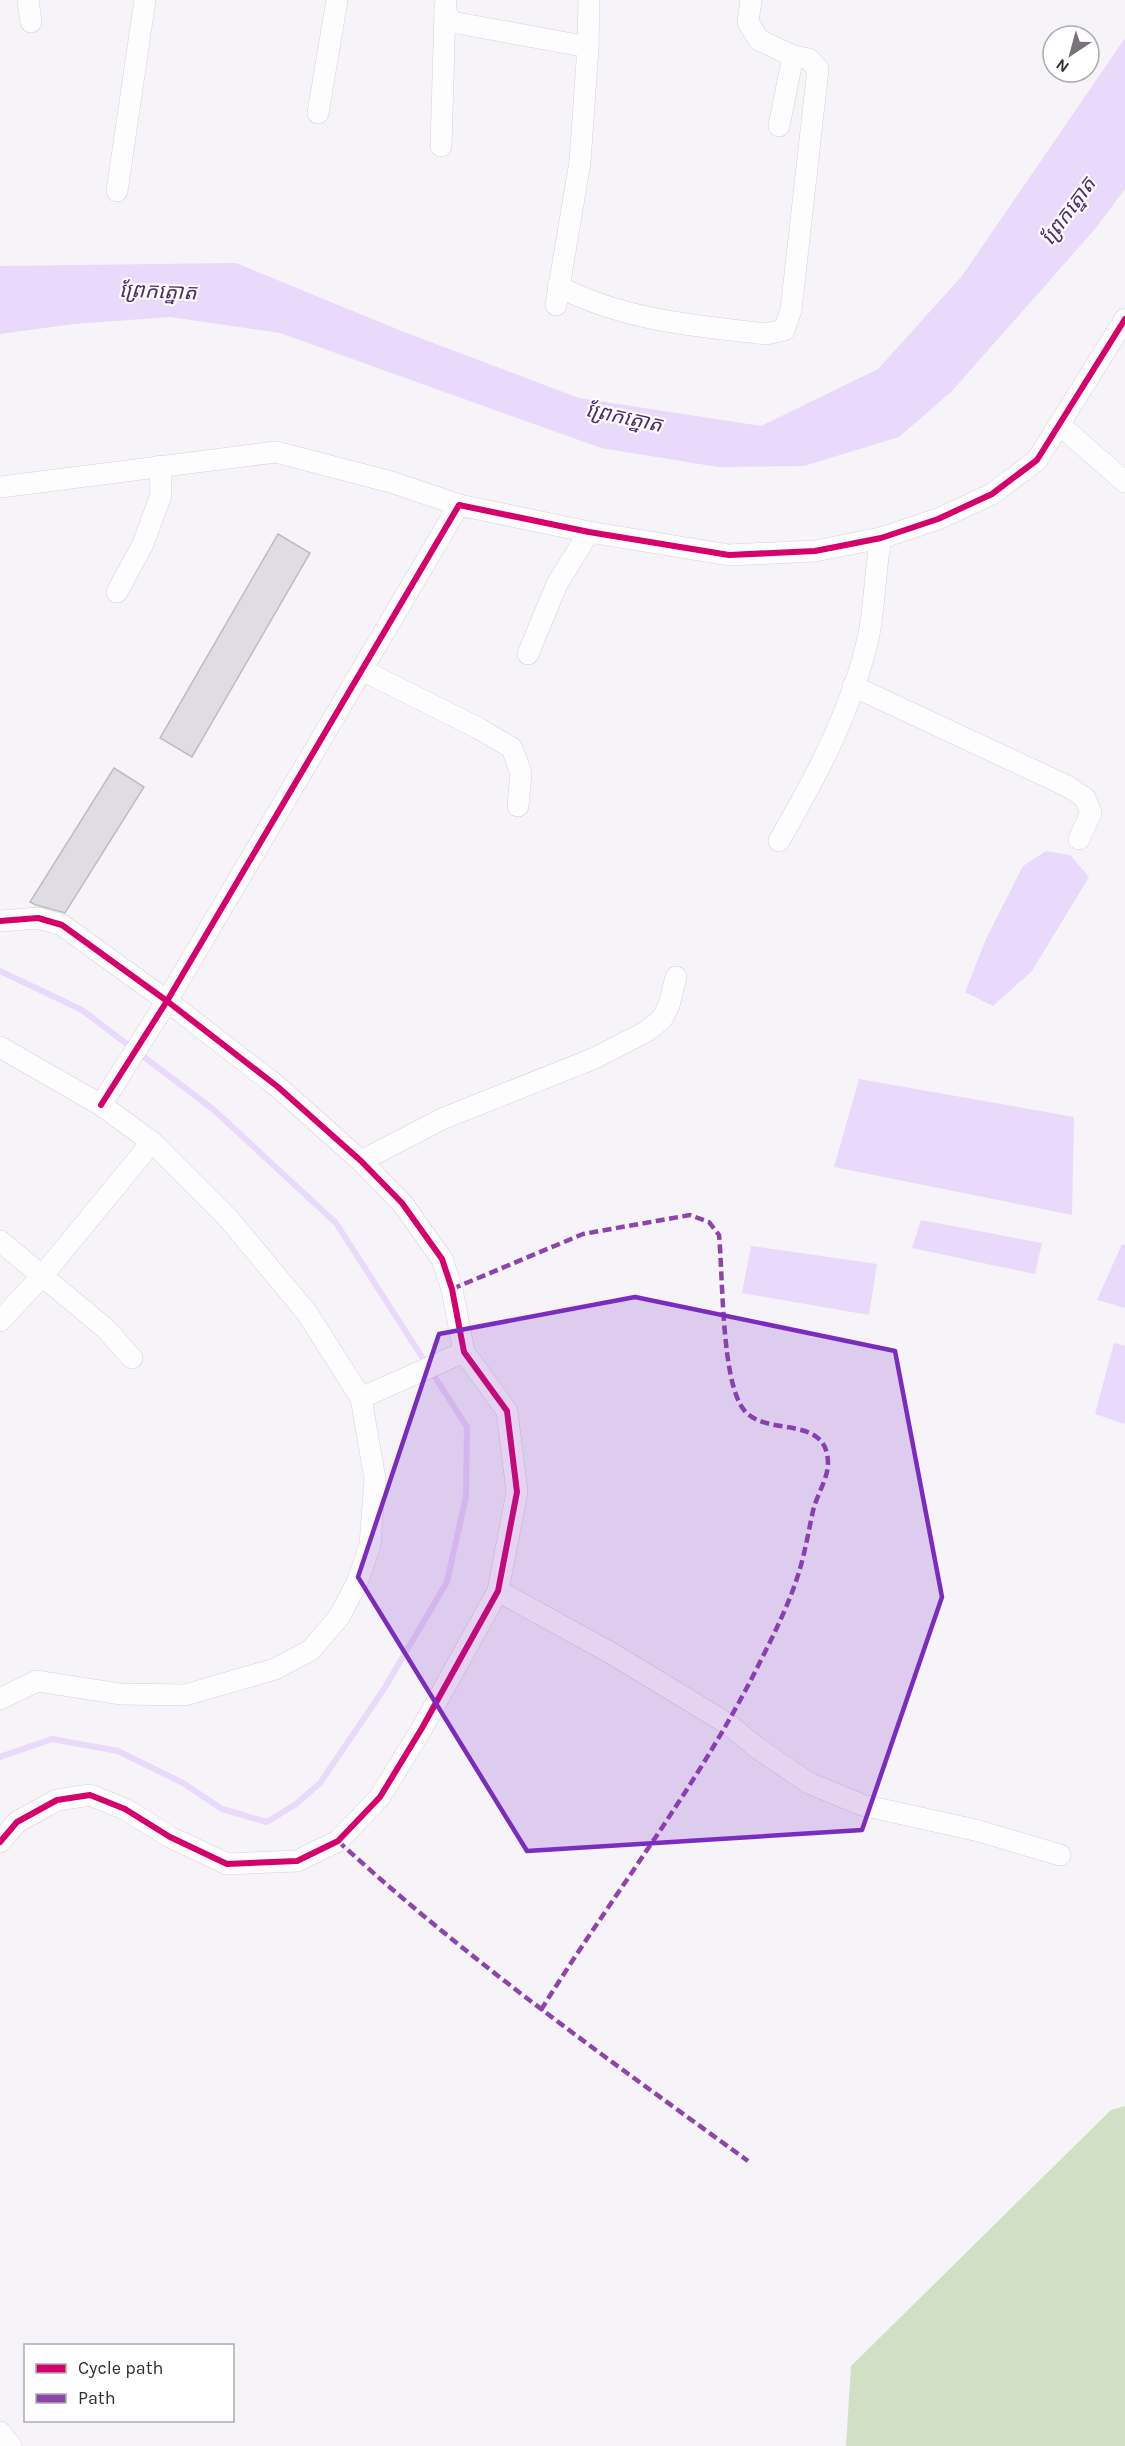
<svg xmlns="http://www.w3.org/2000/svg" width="1125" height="2446" viewBox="0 0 1125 2446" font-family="Karla,'Noto Sans Khmer',sans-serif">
<rect width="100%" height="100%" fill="#f6f4f9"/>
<polygon fill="#d1dfc4" points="1125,2106 1125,2446 846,2446 851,2366 1111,2110"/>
<g fill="#e9d9fa">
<polygon points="1125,38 1125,189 1095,229 952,391 899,437 804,466 718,467 601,448 280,333 170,317 74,324 0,334 0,266 236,263 404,332 579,398 761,426 878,369 962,276"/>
<polygon points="1046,851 1070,855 1089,877 1032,971 993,1006 965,992 986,939 1023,866"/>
<polygon points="859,1079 1074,1117 1072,1215 834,1167"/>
<polygon points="921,1220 1042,1243 1035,1274 912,1248"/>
<polygon points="1122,1244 1125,1245 1125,1308 1097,1300"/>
<polygon points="751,1246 877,1264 869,1315 742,1293"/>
<polygon points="1114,1343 1125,1346 1125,1424 1095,1414"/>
</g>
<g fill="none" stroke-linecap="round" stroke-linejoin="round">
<polyline stroke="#e9d9fa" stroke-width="6" points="0,971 82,1010 214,1110 336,1223 467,1427 466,1496 447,1582 384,1689 320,1783 296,1804 267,1822 222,1809 183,1783 118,1751 52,1739 0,1757"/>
</g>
<g fill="#e0dce4" stroke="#bfbbc3" stroke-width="1.5">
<polygon points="278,534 310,553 192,757 160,738"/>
<polygon points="114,768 144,787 65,913 36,905 30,902"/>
</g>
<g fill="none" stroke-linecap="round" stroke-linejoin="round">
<g stroke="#d5d1d9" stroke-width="22">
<g id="minor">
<polyline points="28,0 31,22"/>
<polyline points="446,0 445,11 452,22 588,47 580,162 556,305"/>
<polyline points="751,0 748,22 759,40 793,56 779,126"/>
<polyline points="588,47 589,0"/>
<polyline points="318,113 337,0"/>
<polyline points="441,146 445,11"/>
<polyline points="117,191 145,0"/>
<path d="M558 286C622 320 696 326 766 334L784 330 791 310 818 69 809 59 793 56"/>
<polyline points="1061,426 1125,482"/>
<polyline points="0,487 276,452 391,482 459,505"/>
<polyline points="117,592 143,544 161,495 160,466"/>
<polyline points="528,654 557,584 589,532"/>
<polyline points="362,670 478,728 512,748 521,773 518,806"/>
<polyline points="853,686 1067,786 1085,798 1091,813 1079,839"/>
<path d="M779 841C816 777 853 708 869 634 875 602 875 569 881 538"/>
<polyline points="0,921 38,918 62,925 167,1001 278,1087 361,1161 402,1203 442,1259 452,1289 464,1352 507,1411 517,1492 498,1591 422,1728 380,1797 338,1841 297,1861 227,1864 170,1837 125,1809 90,1795 57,1800 17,1822 0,1842"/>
<polyline points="0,1047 101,1105 152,1142 228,1218 307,1313 361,1398 375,1479 370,1545 357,1583 339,1617 311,1650 275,1669 185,1695 120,1694 37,1681 0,1699"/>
<polyline points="101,1105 167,1001 459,505 589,532 729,555 815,551 881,538 938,519 992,494 1037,460 1125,319"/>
<polyline points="361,1161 442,1119 595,1058 647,1031 662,1019 669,1005 676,977"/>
<polyline points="0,1241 105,1328 132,1358"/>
<polyline points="0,1321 43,1275 152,1142"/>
<polyline points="361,1398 464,1352"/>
<polyline points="498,1591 611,1653 728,1724 760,1750 809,1783 862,1805 975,1830 1060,1855"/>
<polyline points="0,2432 11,2446"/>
</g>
</g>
<use href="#minor" stroke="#fefdfe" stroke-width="21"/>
<g stroke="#8e44ad" stroke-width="4.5" stroke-dasharray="9 4.5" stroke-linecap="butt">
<path d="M452 1289 583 1234 690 1215 709 1222 719 1235C723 1274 721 1382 744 1410 766 1438 828 1413 828 1464 828 1478 816 1497 813 1511 809 1529 806 1547 801 1565 791 1602 771 1640 754 1674 693 1793 611 1897 541 2010"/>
<path d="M338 1841C466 1959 608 2059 748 2161"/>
</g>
<g stroke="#fff" stroke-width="10">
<g id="cycleway">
<polyline points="0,921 38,918 62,925 167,1001 278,1087 361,1161 402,1203 442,1259 452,1289 464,1352 507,1411 517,1492 498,1591 422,1728 380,1797 338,1841 297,1861 227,1864 170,1837 125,1809 90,1795 57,1800 17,1822 0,1842"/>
<polyline points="101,1105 167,1001 459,505 589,532 729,555 815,551 881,538 938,519 992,494 1037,460 1125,319"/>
</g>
</g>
<use href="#cycleway" stroke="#d6006c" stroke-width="6"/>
</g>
<path fill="#7b2cbf" fill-opacity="0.2" stroke="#7b2cbf" stroke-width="4.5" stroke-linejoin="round" d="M635 1297 895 1351 942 1597 862 1830 527 1851 358 1577 439 1334Z"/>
<g text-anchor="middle" stroke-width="4.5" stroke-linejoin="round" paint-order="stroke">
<g font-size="21" font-style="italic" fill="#502b6d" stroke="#fff">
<text transform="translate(1068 211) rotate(-54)" y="7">ព្រែកត្នោត</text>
<text transform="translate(158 291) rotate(2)" y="7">ព្រែកត្នោត</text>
<text transform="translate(624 417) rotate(12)" y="7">ព្រែកត្នោត</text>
</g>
</g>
<rect x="24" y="2344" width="210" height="78" fill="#ffffff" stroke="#adabaf" stroke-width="1.5"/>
<rect x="36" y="2364" width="30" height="9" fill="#d6006c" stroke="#adabaf" stroke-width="1.5"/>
<text x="78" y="2374" font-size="18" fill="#322c37">Cycle path</text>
<rect x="36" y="2394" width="30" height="9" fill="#8e44ad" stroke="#adabaf" stroke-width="1.5"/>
<text x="78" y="2404" font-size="18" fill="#322c37">Path</text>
<g transform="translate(1071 54) rotate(216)"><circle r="28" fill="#ffffff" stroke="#adabaf" stroke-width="1.5"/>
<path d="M0-4.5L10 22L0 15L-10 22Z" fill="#77727b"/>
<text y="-9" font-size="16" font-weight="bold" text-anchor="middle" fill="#322c37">N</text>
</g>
</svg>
